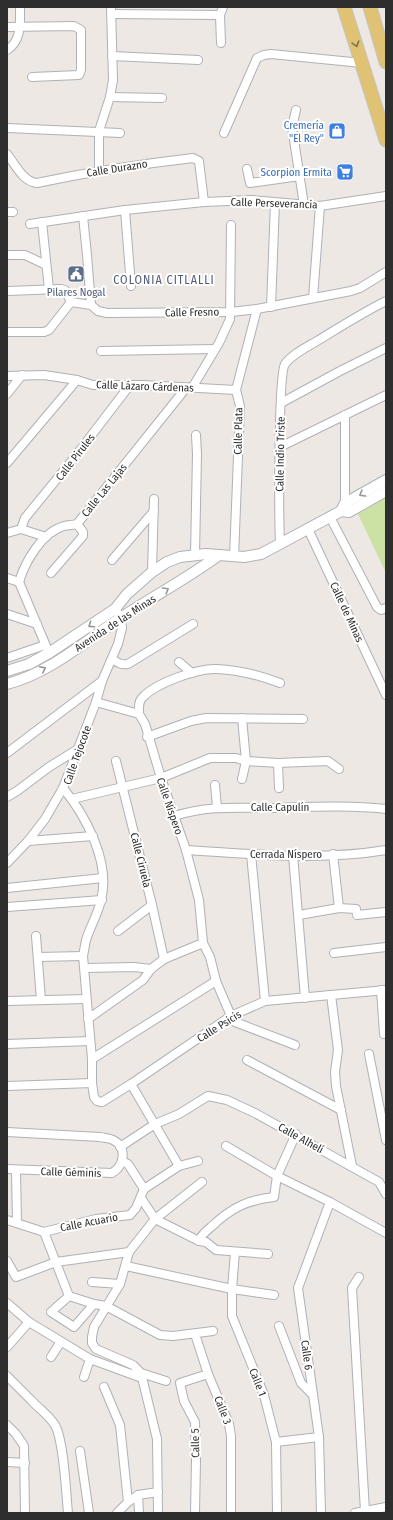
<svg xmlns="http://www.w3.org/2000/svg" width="393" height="1520" viewBox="0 0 393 1520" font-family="'Fira Sans Condensed',sans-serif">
<rect width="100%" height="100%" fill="#ede8e3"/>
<polygon fill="#cbe2a4" points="386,498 386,573 358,514"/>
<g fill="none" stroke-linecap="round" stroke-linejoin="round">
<g stroke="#afb1b8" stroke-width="10">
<g id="minor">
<polyline points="111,14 220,15"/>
<polyline points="7,27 74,26 81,30 81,70 79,75 32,77"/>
<polyline points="221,43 220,15 223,7"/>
<path d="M7 50C22 41 20 22 20 7"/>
<polyline points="112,56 198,60"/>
<polyline points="110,97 162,98"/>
<polyline points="296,110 292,127 304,205"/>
<polyline points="7,128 120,133"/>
<polyline points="224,133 257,58 264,55 271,54 362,63"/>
<path d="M7 154C15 164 23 182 37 183 89 172 141 164 193 158L199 161 204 202"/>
<polyline points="247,169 250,183 300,176"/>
<polyline points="99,170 99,131 110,97 113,80 111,7"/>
<polyline points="125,210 131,286"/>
<polyline points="7,212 13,212"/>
<polyline points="83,216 87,255 91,305"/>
<polyline points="42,222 49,289"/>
<polyline points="30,224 125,210 204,202 252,200 320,206 386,196"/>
<polyline points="7,255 25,255 46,265"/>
<polyline points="7,291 61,289 65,290 71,302"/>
<polyline points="313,298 320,206"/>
<polyline points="271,307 275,203"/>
<polyline points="7,332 44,332 49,330 71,302 91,305 98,311 107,313 231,312 257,309 351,291 360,288 386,272"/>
<polyline points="101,351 215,349"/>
<polyline points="7,376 44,375 77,380 93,385 143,385 236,390"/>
<polyline points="192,388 219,343 230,319 231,225"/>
<polyline points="7,394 22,375"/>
<polyline points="281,403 340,371 386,348"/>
<polyline points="345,415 345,503 347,507"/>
<polyline points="280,447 386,395"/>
<polyline points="7,463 77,380"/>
<polyline points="330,517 377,607 381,610 386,608"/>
<polyline points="21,529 25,518 74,458 130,385"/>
<polyline points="308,529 386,695"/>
<polyline points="7,533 21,529 46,537"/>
<path d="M280 543C279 521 278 374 285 364 292 354 307 347 317 341 340 327 362 313 386 301"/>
<polyline points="195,555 197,454 196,435"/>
<polyline points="234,557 240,406 236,390 257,309"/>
<polyline points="112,560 154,511"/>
<polyline points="152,572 154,499"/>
<polyline points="51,573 83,536 83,532 77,524"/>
<polyline points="7,578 19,582"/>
<path d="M19 582C25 562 42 532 64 526 68 525 73 525 77 524L186 388"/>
<polyline points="19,582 49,653"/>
<polyline points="7,614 37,624"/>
<polyline points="7,658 45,645"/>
<path d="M112 659C118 663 121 665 128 664L193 624"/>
<polyline points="179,662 192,673"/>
<polyline points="96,702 139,714 145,724 161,778 186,850 199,900 203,943 210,957 216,981 231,1016 235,1022 295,1045"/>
<path d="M139 714C139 708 138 701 143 697 156 683 198 668 217 669 239 670 259 675 280 683"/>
<polyline points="147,737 191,721 206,718 303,719"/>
<polyline points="7,753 102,681"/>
<polyline points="116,761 152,905 164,959"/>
<polyline points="278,763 279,788"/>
<polyline points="242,779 246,761 242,718"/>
<polyline points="215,785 217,807"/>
<path d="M63 788C86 816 111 863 101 900 98 914 90 927 86 940 85 945 84 951 83 956L92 1059V1083L94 1097 97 1101 102 1102 131 1084 231 1016 265 1001 386 990"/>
<polyline points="7,797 17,791 49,767 78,749"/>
<polyline points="72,799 161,778 210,758 236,758 246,761 278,763 328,761 339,769"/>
<path d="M174 816C210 805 236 808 272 808 310 807 348 805 386 809"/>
<polyline points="28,841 93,836"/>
<path d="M186 850C252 854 320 861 386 850"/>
<polyline points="251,854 265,1001"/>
<polyline points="333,854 339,908"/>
<polyline points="293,855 305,998"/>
<polyline points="7,863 28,841 45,819 63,788 96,702 102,681 118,644 122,628 121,618 115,609"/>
<polyline points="7,888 103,878"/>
<polyline points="7,907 102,900"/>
<polyline points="299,915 339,908 356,909 357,915 386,912"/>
<polyline points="118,931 152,905"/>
<polyline points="36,936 41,1000"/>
<polyline points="334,953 386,947"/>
<polyline points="38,957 83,956"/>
<polyline points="85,968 134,967 151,969"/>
<polyline points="381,990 384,1034"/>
<polyline points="331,995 338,1050 335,1072 336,1086 352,1166"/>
<polyline points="7,1001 86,999"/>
<polyline points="88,1019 143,980 151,969 164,959 203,943"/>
<polyline points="7,1044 90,1041"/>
<polyline points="369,1054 386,1140"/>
<polyline points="92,1059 216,981"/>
<polyline points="247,1060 341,1110"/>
<polyline points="131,1084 179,1166"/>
<polyline points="7,1086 92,1083"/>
<path d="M7 1132 100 1137C104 1138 109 1138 113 1140 128 1147 124 1166 112 1173L7 1169"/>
<polyline points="226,1146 277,1176 330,1202 386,1233"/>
<polyline points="120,1147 155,1124 179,1114 208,1096 227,1100 255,1113 379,1182 386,1194"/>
<polyline points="122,1161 128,1164 144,1189"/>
<polyline points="16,1170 17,1223"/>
<polyline points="141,1198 155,1219 199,1241 206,1242 216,1250 268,1254"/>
<polyline points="7,1220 44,1232 96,1219 130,1215 136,1208 144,1189 179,1166 198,1161"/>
<polyline points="44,1232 69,1296 94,1304 106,1306 160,1335 173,1336 213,1331"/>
<path d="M199 1241C201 1235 206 1231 211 1227 231 1208 247 1200 274 1197L277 1176 296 1134"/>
<polyline points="235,1252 232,1289 232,1316 264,1395 276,1442 277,1513"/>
<polyline points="7,1261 16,1277 56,1262 129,1252"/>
<polyline points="126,1266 232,1289 274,1295"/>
<polyline points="359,1277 352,1288 365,1511"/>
<polyline points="92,1282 120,1284"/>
<polyline points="69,1296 51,1312 74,1327 94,1304"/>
<polyline points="7,1303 29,1322 90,1359 142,1378"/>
<polyline points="279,1326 301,1383 312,1394"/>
<polyline points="195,1334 208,1374 229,1424 231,1436 231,1513"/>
<polyline points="7,1347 29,1322"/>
<polyline points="51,1357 60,1343"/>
<polyline points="141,1373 166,1381"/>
<path d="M7 1376C15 1384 23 1392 31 1400 39 1409 48 1414 55 1425 64 1441 66 1493 68 1513"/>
<polyline points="84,1377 90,1359"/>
<polyline points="104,1387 120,1425 128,1502"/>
<polyline points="7,1425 16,1434 24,1446 25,1513"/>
<polyline points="276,1442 319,1437"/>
<polyline points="80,1451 89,1513"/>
<polyline points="7,1462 25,1463"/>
<polyline points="138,1495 139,1513"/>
<polyline points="117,1513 128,1502 138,1495 158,1492"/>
<polyline points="158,1513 157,1439 141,1373 133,1365 96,1349 92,1343 92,1337 94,1327 120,1284 129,1252 155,1219 202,1182"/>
<polyline points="195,1513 196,1460 195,1422 184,1401 180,1383 208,1374"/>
<polyline points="321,1513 319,1437 298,1288 330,1202"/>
<polyline points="355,1513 386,1507"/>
</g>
</g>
<g stroke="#afb1b8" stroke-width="12">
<g id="tertiary">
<polyline points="341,511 349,512 386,491"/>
<polyline points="7,671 29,664 49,653 115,609 127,594 152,572 167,562 180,557 206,554 244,557 261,554 341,511 345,503 386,480"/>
<path d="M7 684C50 673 85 641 122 617 154 596 188 578 219 555"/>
</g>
</g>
<g stroke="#c4c4c4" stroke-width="15">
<g id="primary">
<polyline points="344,7 386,140"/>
<polyline points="370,7 386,62"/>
</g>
</g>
<use href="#minor" stroke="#fff" stroke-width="8"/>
<use href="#tertiary" stroke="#fff" stroke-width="10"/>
<use href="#primary" stroke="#e0c274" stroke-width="13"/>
</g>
<defs><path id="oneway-chevron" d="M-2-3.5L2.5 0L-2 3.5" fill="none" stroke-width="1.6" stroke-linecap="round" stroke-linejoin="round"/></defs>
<use stroke="#7e714e" href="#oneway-chevron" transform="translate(356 44) rotate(72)"/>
<g stroke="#969696">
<use href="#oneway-chevron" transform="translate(362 494) rotate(150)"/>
<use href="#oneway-chevron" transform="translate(166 590) rotate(-31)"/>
<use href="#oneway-chevron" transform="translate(91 625) rotate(146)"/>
<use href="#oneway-chevron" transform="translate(43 669) rotate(-26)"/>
</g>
<defs>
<g id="shop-square" transform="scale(0.9)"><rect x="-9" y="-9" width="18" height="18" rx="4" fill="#3f7fe0" stroke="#fff"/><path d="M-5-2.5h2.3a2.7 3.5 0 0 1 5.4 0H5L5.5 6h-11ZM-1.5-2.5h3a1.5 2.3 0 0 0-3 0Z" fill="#fff"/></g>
<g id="supermarket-square" transform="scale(0.9)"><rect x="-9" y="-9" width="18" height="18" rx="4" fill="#3f7fe0" stroke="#fff"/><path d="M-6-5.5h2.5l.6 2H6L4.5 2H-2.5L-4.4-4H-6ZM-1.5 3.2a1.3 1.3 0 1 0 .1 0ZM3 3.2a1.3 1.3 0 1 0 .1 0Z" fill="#fff"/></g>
<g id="civic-square" transform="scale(0.9)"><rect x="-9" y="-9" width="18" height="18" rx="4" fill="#5c6f8a" stroke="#fff"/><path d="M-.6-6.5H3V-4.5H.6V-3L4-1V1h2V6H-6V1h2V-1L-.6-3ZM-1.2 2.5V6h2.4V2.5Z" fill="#fff"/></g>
</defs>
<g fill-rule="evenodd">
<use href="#shop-square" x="337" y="131"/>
<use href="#supermarket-square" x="345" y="172"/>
<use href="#civic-square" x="76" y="274"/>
</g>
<g text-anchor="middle" stroke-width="4" stroke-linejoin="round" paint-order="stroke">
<g font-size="11" fill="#366cbe" stroke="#fff" text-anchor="end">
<text x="324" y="129">Cremería<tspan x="324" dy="13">"El Rey"</tspan></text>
<text x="332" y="176">Scorpion Ermita</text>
</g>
<g font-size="11" fill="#2e2e2e" stroke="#fff">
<text transform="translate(117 168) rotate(-9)" y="4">Calle Durazno</text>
<text transform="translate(274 203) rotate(2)" y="4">Calle Perseverancia</text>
<text transform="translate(192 312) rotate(-1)" y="4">Calle Fresno</text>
<text transform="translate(145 386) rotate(2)" y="4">Calle Lázaro Cárdenas</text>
<text transform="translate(238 431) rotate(-89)" y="4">Calle Plata</text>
<text transform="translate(280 454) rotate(-89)" y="4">Calle Indio Triste</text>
<text transform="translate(75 457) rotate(-52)" y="4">Calle Pirules</text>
<text transform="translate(104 490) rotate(-51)" y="4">Calle Las Lajas</text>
<text transform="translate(347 612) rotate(65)" y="4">Calle de Minas</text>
<text transform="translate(115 623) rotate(-33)" y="4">Avenida de las Minas</text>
<text transform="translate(77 755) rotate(-70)" y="4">Calle Tejocote</text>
<text transform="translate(170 806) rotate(71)" y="4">Calle Níspero</text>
<text x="280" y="811">Calle Capulín</text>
<text x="286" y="858">Cerrada Níspero</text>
<text transform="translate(141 860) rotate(76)" y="4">Calle Ciruela</text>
<text transform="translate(219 1026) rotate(-32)" y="4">Calle Psicis</text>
<text transform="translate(301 1138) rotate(29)" y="4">Calle Alhelí</text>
<text transform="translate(71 1172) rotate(2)" y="4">Calle Géminis</text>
<text transform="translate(89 1222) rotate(-11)" y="4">Calle Acuario</text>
<text transform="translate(307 1355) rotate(82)" y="4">Calle 6</text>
<text transform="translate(258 1382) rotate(69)" y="4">Calle 1</text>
<text transform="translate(223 1410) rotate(69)" y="4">Calle 3</text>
<text transform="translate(195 1443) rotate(-91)" y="4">Calle 5</text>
</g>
<g font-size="11" fill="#4e5e75" stroke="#fff">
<text x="76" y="296">Pilares Nogal</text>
</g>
<g font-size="12" letter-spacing="1" fill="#535c7a" stroke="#fff">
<text x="164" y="284">COLONIA CITLALLI</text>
</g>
</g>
<rect width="393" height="1520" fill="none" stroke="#2e2e2e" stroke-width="16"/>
</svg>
